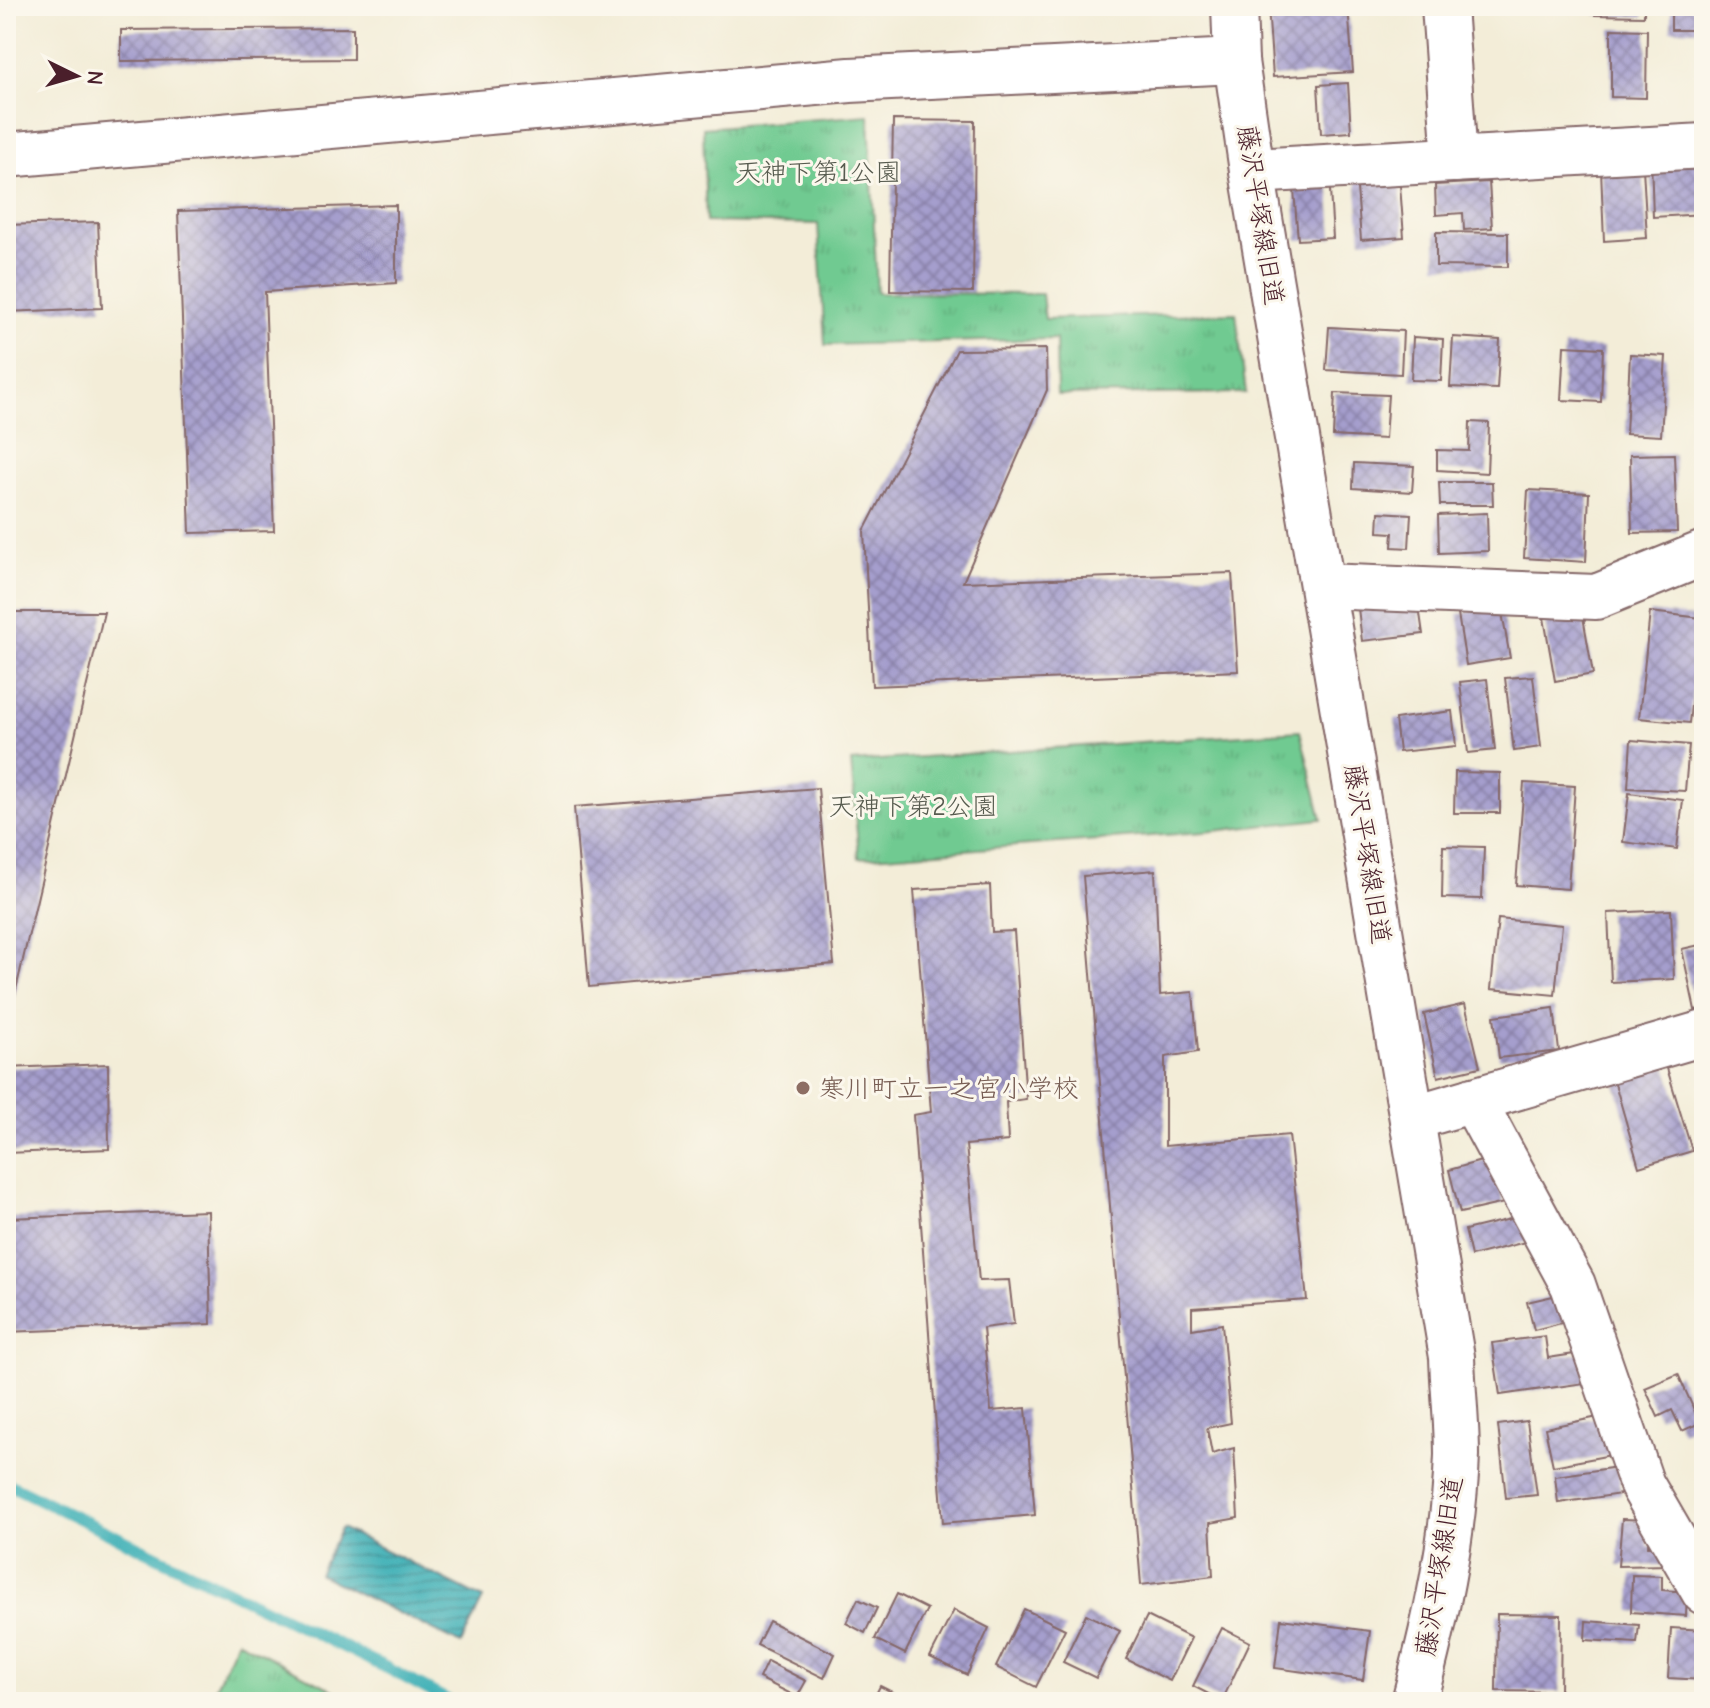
<svg xmlns="http://www.w3.org/2000/svg" width="1710" height="1708" viewBox="0 0 1710 1708" font-family="'Comic Neue','Klee One',sans-serif">
<defs>
<pattern id="park-tufts" width="24" height="20" patternUnits="userSpaceOnUse" patternTransform="scale(2)"><rect width="24" height="20" fill="#70ca91"/><path d="M3 7l-1-3M5 7V3M7 7l1-3M15 17l-1-3M17 17v-4M19 17l1-3" fill="none" stroke="#62ad7d"/></pattern>
<pattern id="water-rules" width="6" height="5" patternUnits="userSpaceOnUse" patternTransform="scale(2)"><rect width="6" height="5" fill="#40b1b7"/><path d="M0 2.5h6" fill="none" stroke="#388f95"/></pattern>
<pattern id="building-cross-hatch" width="8" height="8" patternUnits="userSpaceOnUse" patternTransform="scale(2)"><rect width="8" height="8" fill="#a59ecd"/><path d="M0 0l8 8M0 8l8-8" fill="none" stroke="#8880a7"/></pattern>
</defs>
<rect width="100%" height="100%" fill="#fbf7ec"/>
<filter id="ink" filterUnits="userSpaceOnUse"><feTurbulence type="fractalNoise" baseFrequency=".0125" numOctaves="2"/><feDisplacementMap in="SourceGraphic" scale="16" xChannelSelector="R" yChannelSelector="G"/><feConvolveMatrix kernelMatrix="1 2 1 2 8 2 1 2 1" color-interpolation-filters="sRGB"/></filter>
<filter id="wash" filterUnits="userSpaceOnUse"><feTurbulence type="fractalNoise" baseFrequency=".006" numOctaves="4" result="noise"/><feDisplacementMap in="SourceGraphic" scale="32" xChannelSelector="R" yChannelSelector="G"/><feGaussianBlur stdDeviation="1.8" result="paint"/><feColorMatrix in="noise" values="0 0 0 0 0 0 0 0 0 0 0 0 0 0 0 0 0 1.4 0 .05"/><feComposite in="paint" operator="in"/></filter>
<g filter="url(#wash)">
<rect width="100%" height="100%" fill="#f3edd8"/>
<g fill="url(#park-tufts)" stroke="#5d745e" stroke-width="2">
<polygon points="869,115 877,293 1042,294 1045,319 1236,313 1246,393 1057,395 1056,339 825,345 818,224 706,222 703,128"/>
<polygon points="1300,731 1322,819 1204,832 859,858 851,762"/>
<polygon points="237,1640 356,1702 209,1702"/>
</g>
<polygon fill="url(#water-rules)" stroke="#456871" stroke-width="2" points="341,1528 483,1599 461,1644 319,1574"/>
<g fill="none" stroke-linecap="round" stroke-linejoin="round">
<polyline stroke="#40b1b7" stroke-width="12" points="6,1483 389,1669 451,1702"/>
</g>
<g id="blocks">
<g fill="url(#building-cross-hatch)">
<polygon points="1268,6 1348,6 1353,72 1273,77"/>
<polygon points="1595,6 1644,6 1644,16 1595,15"/>
<rect x="1671" y="6" width="33" height="24"/>
<polygon points="353,28 353,59 121,61 121,30"/>
<polygon points="1611,29 1647,30 1646,98 1611,97"/>
<polygon points="1348,83 1351,132 1321,134 1318,85"/>
<polygon points="893,120 975,121 973,292 890,291"/>
<polygon points="1702,154 1704,214 1653,217 1651,157"/>
<polygon points="1643,168 1647,238 1604,241 1601,170"/>
<polygon points="1399,172 1404,237 1361,240 1356,175"/>
<polygon points="1329,174 1333,238 1298,240 1293,177"/>
<polygon points="1489,182 1492,228 1464,230 1463,213 1436,215 1435,185"/>
<polygon points="396,205 396,283 265,292 274,531 190,533 178,211"/>
<polygon points="98,222 102,308 6,312 6,225"/>
<polygon points="1436,232 1508,233 1508,267 1436,266"/>
<polygon points="1329,327 1403,331 1401,374 1326,370"/>
<polygon points="1413,337 1443,339 1441,381 1411,380"/>
<polygon points="1453,337 1500,340 1497,389 1450,387"/>
<polygon points="1564,346 1603,348 1601,402 1561,400"/>
<polygon points="1046,349 1047,390 963,582 1232,573 1238,671 872,686 864,531 957,350"/>
<polygon points="1630,354 1666,356 1661,436 1626,434"/>
<polygon points="1335,393 1388,395 1385,439 1333,436"/>
<polygon points="1470,422 1489,423 1487,473 1437,470 1437,450 1469,451"/>
<polygon points="1674,454 1677,532 1632,533 1630,455"/>
<polygon points="1354,463 1414,466 1412,492 1353,488"/>
<polygon points="1439,482 1492,482 1493,505 1440,505"/>
<polygon points="1528,490 1589,493 1586,562 1524,558"/>
<polygon points="1379,512 1411,514 1409,548 1392,547 1393,533 1378,532"/>
<polygon points="1487,513 1488,551 1439,553 1438,515"/>
<polygon points="1418,600 1423,634 1362,641 1358,608"/>
<polygon points="1581,605 1593,674 1555,681 1543,612"/>
<polygon points="1501,607 1510,658 1466,665 1458,614"/>
<polygon points="6,612 104,612 7,1028 6,1028"/>
<polygon points="1650,612 1701,618 1689,723 1639,718"/>
<polygon points="1533,676 1541,747 1514,751 1505,678"/>
<polygon points="1487,679 1495,750 1468,753 1460,682"/>
<polygon points="1452,711 1456,746 1399,752 1395,719"/>
<polygon points="1631,740 1689,745 1685,791 1628,788"/>
<polygon points="1455,772 1500,773 1500,813 1454,813"/>
<polygon points="1524,783 1575,786 1568,889 1516,885"/>
<polygon points="818,788 834,964 589,987 574,807"/>
<polygon points="1629,793 1683,800 1677,849 1623,842"/>
<polygon points="1443,846 1484,847 1482,899 1442,898"/>
<polygon points="1155,870 1160,995 1193,992 1198,1052 1165,1057 1165,1146 1289,1135 1307,1300 1192,1308 1192,1329 1222,1324 1231,1423 1207,1428 1212,1454 1234,1448 1238,1518 1210,1523 1213,1576 1141,1585 1083,876"/>
<polygon points="990,885 992,932 1014,931 1026,1099 1006,1102 1008,1141 966,1145 979,1281 1009,1280 1014,1324 983,1328 991,1411 1026,1408 1035,1515 943,1523 913,1115 931,1112 914,890"/>
<polygon points="1671,910 1674,979 1611,982 1608,913"/>
<polygon points="1498,919 1562,925 1555,995 1491,989"/>
<polygon points="1704,944 1704,1008 1695,1010 1682,949"/>
<polygon points="1465,1004 1480,1067 1438,1077 1424,1014"/>
<polygon points="1554,1008 1559,1051 1499,1058 1494,1016"/>
<polygon points="108,1064 109,1149 6,1153 6,1068"/>
<polygon points="1666,1065 1692,1151 1639,1167 1614,1080"/>
<polygon points="1492,1158 1504,1203 1460,1213 1449,1170"/>
<polygon points="208,1211 211,1324 6,1332 6,1218"/>
<polygon points="1527,1215 1533,1240 1471,1256 1465,1230"/>
<polygon points="1566,1293 1573,1320 1534,1330 1527,1302"/>
<polygon points="1545,1336 1548,1358 1581,1353 1585,1383 1500,1395 1492,1343"/>
<polygon points="1678,1374 1700,1423 1682,1431 1672,1410 1658,1417 1645,1388"/>
<polygon points="1603,1416 1611,1455 1553,1466 1545,1428"/>
<polygon points="1527,1421 1537,1495 1506,1498 1498,1425"/>
<polygon points="1618,1467 1621,1494 1558,1503 1555,1476"/>
<polygon points="1622,1519 1649,1520 1648,1546 1671,1547 1670,1565 1618,1566"/>
<polygon points="1632,1575 1662,1576 1662,1590 1687,1592 1686,1616 1631,1612"/>
<polygon points="897,1594 927,1609 905,1654 875,1639"/>
<polygon points="858,1599 877,1608 865,1633 846,1623"/>
<polygon points="1024,1609 1065,1629 1036,1687 996,1667"/>
<polygon points="954,1610 989,1628 967,1675 930,1657"/>
<polygon points="1086,1614 1120,1631 1096,1678 1063,1662"/>
<polygon points="1497,1614 1561,1615 1560,1692 1496,1691"/>
<polygon points="1147,1616 1191,1638 1170,1681 1126,1659"/>
<polygon points="1281,1619 1370,1631 1363,1680 1275,1668"/>
<polygon points="769,1621 835,1654 824,1678 757,1645"/>
<polygon points="1586,1621 1639,1625 1637,1643 1585,1640"/>
<polygon points="1222,1628 1250,1642 1222,1701 1193,1686"/>
<polygon points="1671,1628 1704,1630 1704,1680 1668,1678"/>
<polygon points="767,1661 806,1681 797,1697 759,1678"/>
<polygon points="880,1686 912,1702 872,1702"/>
</g>
</g>
</g>
<g filter="url(#ink)">
<use href="#blocks" fill-opacity="0" stroke="#856768" stroke-width="2"/>
<g fill="none" stroke-linecap="round" stroke-linejoin="round">
<g stroke="#856768" stroke-width="48">
<g id="minor">
<path d="M1234 6 1236 61 1252 171 1452 1357C1453 1390 1457 1423 1457 1455 1454 1539 1435 1622 1414 1702"/>
<polyline points="1444,6 1455,160"/>
<polyline points="6,155 850,80 1236,61"/>
<polyline points="1252,171 1704,146"/>
<polyline points="1324,586 1596,597 1704,553"/>
<polyline points="1473,1100 1573,1285 1642,1485 1704,1592"/>
<polyline points="1412,1118 1704,1033"/>
</g>
</g>
<use href="#minor" stroke="#fff" stroke-width="44"/>
</g>
</g>
<circle fill="#8d6e63" stroke="#fbf7ec" stroke-width="3" cx="803" cy="1088" r="8"/>
<g text-anchor="middle" stroke-width="6" stroke-linejoin="round" paint-order="stroke">
<g font-size="26" fill="#575b4f" stroke="#fbf7ec">
<text x="818" y="181">天神下第1公園</text>
<text x="913" y="815">天神下第2公園</text>
</g>
<g font-size="26" fill="#4a1f2b" stroke="#fbf7ec">
<text transform="translate(1261 215) rotate(81)" y="9">藤沢平塚線旧道</text>
<text transform="translate(1368 854) rotate(81)" y="9">藤沢平塚線旧道</text>
<text transform="translate(1439 1566) rotate(-81)" y="9">藤沢平塚線旧道</text>
</g>
<g font-size="26" fill="#785e54" stroke="#fbf7ec" text-anchor="start">
<text x="819" y="1097">寒川町立一之宮小学校</text>
</g>
</g>
<rect width="1710" height="1708" fill="none" stroke="#fbf7ec" stroke-width="32"/>
<g transform="translate(76 76) rotate(95)" stroke="#fbf7ec" stroke-width="6" paint-order="stroke">
<path d="M0-6L14 30L0 20L-14 30Z" fill="#4a1f2b"/>
<text y="-12" font-size="22" font-weight="bold" text-anchor="middle" fill="#4a1f2b">N</text>
</g>
</svg>
